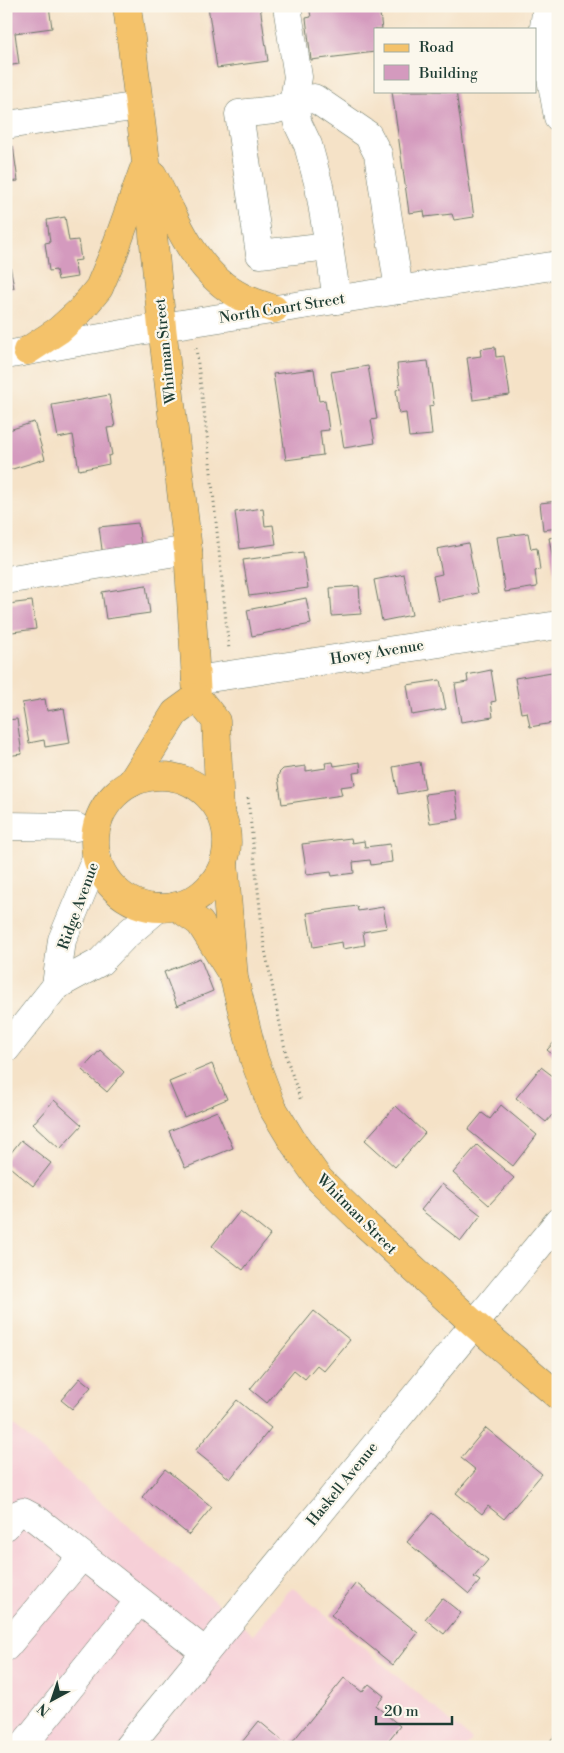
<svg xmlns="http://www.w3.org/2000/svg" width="564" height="1753" viewBox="0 0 564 1753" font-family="'Libre Bodoni',serif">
<rect width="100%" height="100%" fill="#fbf7ec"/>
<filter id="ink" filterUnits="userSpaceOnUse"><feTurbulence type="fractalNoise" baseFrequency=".02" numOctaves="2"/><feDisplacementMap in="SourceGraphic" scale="10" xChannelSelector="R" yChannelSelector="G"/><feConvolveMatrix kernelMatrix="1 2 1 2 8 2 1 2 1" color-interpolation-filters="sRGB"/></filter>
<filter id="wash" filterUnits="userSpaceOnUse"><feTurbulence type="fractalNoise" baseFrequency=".0096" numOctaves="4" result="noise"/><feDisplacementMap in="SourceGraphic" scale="20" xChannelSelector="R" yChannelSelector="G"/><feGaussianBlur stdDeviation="1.12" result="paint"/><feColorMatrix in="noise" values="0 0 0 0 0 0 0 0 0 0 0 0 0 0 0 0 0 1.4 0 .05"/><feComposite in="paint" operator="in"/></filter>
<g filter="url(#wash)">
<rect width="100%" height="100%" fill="#f5e2c7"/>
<polygon fill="#f6cfd7" points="13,1425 253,1635 292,1587 472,1740 466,1747 6,1747 6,1433"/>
<g id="blocks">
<g fill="#d49abe">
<polygon points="6,6 49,6 52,28 15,33 19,64 6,66"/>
<polygon points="208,6 260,6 268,61 217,68"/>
<polygon points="309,6 379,6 382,29 375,29 375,52 311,60 306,18 311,17"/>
<polygon points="392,91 456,91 474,217 454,220 452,214 425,217 424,211 409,213"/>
<polygon points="6,146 13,146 18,181 6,182"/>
<polygon points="65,217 69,241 78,240 81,260 74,261 77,277 58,280 56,270 49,271 45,243 50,242 47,220"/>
<polygon points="6,242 14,288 6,289"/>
<polygon points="495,347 496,357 504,356 510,395 473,400 467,358 481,356 480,349"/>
<polygon points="428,361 434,405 429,406 432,435 409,437 406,413 399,414 396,390 400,389 397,364"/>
<polygon points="368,366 377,419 371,420 375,443 344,448 331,372"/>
<polygon points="314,369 319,401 325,400 329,430 320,431 323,455 286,460 273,374"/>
<polygon points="109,395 115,427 107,428 112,455 108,456 109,464 79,470 73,435 58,438 52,405"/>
<polygon points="34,422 45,459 6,471 6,431"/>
<polygon points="558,501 558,528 543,530 540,503"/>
<polygon points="263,508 265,526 273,525 276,544 240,549 235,512"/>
<polygon points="138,523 142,553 103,557 99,527"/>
<polygon points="528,533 531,549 537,548 540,570 535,571 537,587 505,592 497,537"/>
<polygon points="558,536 558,582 557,582 549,538"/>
<polygon points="468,543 478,593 438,601 433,576 442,574 437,549"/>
<polygon points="303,552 308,588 249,596 243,560"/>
<polygon points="404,574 412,615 382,621 374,580"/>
<polygon points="146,585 150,613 106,619 102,592"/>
<polygon points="359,586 361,614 332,616 330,588"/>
<polygon points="306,598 311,624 252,636 247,610"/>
<polygon points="32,601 36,629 12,632 8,604"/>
<polygon points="491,670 496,701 491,702 493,717 461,722 455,684 468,682 467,675"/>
<polygon points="558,671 558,722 530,727 527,712 521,713 515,678"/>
<polygon points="440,680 446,709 412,715 407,685"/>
<polygon points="45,699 47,711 64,708 70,743 45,747 44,740 29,743 22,703"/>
<polygon points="17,719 22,754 6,756 6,720"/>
<polygon points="333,762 334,766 360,762 361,772 353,773 355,785 340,787 342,795 282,804 278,777 279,773 283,769 306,766 306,771 326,768 325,763"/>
<polygon points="420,762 425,789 398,794 393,767"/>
<polygon points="455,790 459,819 430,823 425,794"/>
<polygon points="351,838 352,843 364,841 365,847 390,844 392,862 371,865 370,860 353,862 354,873 332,876 331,872 307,875 302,844"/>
<polygon points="357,906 358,911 383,907 387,928 363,932 365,945 343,949 342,942 313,947 307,913"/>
<polygon points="200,958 213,991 177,1006 164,972"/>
<polygon points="558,1038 558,1059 547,1050"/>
<polygon points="100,1050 124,1072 107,1092 82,1070"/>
<polygon points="212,1064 227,1099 184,1117 169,1082"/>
<polygon points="541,1067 558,1080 558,1119 552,1115 546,1122 516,1098"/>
<polygon points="54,1100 82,1125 60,1149 33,1124"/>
<polygon points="501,1105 537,1135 513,1166 468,1130 482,1113 490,1119"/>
<polygon points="396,1106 425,1133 395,1167 365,1140"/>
<polygon points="217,1111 233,1148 185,1168 169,1131"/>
<polygon points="21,1140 51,1163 33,1186 6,1164 6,1159"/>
<polygon points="477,1145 514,1178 489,1205 453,1173"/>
<polygon points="442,1184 481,1215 461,1241 421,1210"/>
<polygon points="240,1211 270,1235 243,1270 212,1246"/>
<polygon points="314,1311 350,1340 324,1371 317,1365 305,1379 294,1370 267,1403 250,1389"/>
<polygon points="80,1378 91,1387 72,1409 61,1400"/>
<polygon points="237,1400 271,1428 230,1479 195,1451"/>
<polygon points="486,1428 542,1474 504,1519 488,1506 482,1514 456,1493 476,1470 461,1458"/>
<polygon points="165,1469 212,1507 189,1535 142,1497"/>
<polygon points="432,1513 488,1560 474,1577 480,1581 469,1594 407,1542"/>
<polygon points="356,1583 418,1633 393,1665 331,1615"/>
<polygon points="442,1598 461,1613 444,1634 425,1619"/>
<polygon points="344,1678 362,1692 369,1684 384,1696 376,1706 400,1726 383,1747 238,1747 259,1721 289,1746"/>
<polygon points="558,1732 558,1747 554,1747 549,1742"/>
</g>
</g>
</g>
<g filter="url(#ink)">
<use href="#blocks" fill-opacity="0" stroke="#6a7767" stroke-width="1"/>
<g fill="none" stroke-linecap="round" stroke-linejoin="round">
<g stroke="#6a7767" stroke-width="29">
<g id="minor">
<polyline points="287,6 298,77 293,104 274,110 239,114 260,254 329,246 337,300"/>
<polyline points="547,6 543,34 558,117"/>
<polyline points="6,125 140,106"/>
<polyline points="329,246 319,186 308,145 298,124 293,104 314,98 368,135 378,154 399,290"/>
<polyline points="6,355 162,327 558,265"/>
<polyline points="6,580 188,550"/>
<polyline points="196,680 558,625"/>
<polyline points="6,826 76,827"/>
<polyline points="56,986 62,940 97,856"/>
<polyline points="6,1049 56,986 100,962 125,936 158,908"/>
<polyline points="6,1526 14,1516 23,1512 36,1519 205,1652"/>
<polyline points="6,1647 82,1556"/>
<polyline points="22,1747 139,1601"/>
<polyline points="128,1747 558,1222"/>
</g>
</g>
<g stroke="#6a7767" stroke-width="29">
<g id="major">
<polyline points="127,6 146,162 162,327 188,550 197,697 216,721 220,811"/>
<path d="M153 175C175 218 195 274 242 297 252 302 264 305 274 309"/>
<polyline points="27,351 59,330 80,311 99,288 113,255 143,171"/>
<circle cx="161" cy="842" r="66"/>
<polyline points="131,783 175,713 197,697"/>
<polyline points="224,862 234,978 254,1059 272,1107 295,1145 319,1179 365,1224 473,1323 558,1396"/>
<polyline points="176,906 200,923 232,974"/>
</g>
</g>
<g stroke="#6a7767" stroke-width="3" stroke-dasharray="1 4" stroke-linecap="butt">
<polyline points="196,348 209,452 229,650"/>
<polyline points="248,798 264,945 287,1059 301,1101"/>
</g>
<use href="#minor" stroke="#fff" stroke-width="28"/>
<use href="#major" stroke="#f4c26a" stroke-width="28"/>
</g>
</g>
<g text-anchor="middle" stroke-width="4.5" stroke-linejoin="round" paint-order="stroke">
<g font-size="15" fill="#1f3d34" stroke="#fbf7ec">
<text transform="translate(282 308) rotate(-9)" y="5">North Court Street</text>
<text transform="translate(165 351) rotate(-96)" y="5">Whitman Street</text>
<text transform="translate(377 652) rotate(-9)" y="5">Hovey Avenue</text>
<text transform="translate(78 906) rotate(-70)" y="5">Ridge Avenue</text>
<text transform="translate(357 1214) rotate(45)" y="5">Whitman Street</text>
<text transform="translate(342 1484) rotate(-51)" y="5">Haskell Avenue</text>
</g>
</g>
<rect width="564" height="1753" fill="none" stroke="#fbf7ec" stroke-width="25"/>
<rect x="374" y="28" width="162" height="65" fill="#fbf7ec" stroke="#a3ada2"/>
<rect x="384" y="44" width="25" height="8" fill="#f4c26a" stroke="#a3ada2"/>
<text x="419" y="52" font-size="15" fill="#1f3d34">Road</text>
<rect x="384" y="65" width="25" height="15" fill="#d49abe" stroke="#a3ada2"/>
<text x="419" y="78" font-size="15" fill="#1f3d34">Building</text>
<g transform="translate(52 1700) rotate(220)" stroke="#fbf7ec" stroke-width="4" paint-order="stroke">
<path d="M0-4L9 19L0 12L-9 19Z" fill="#1f3d34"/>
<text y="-8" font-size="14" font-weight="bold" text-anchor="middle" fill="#1f3d34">N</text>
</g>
<path d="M376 1716v8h76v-8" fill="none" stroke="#1f3d34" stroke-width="2.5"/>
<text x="384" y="1716" font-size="15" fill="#1f3d34" stroke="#fbf7ec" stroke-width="4" paint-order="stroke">20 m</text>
</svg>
